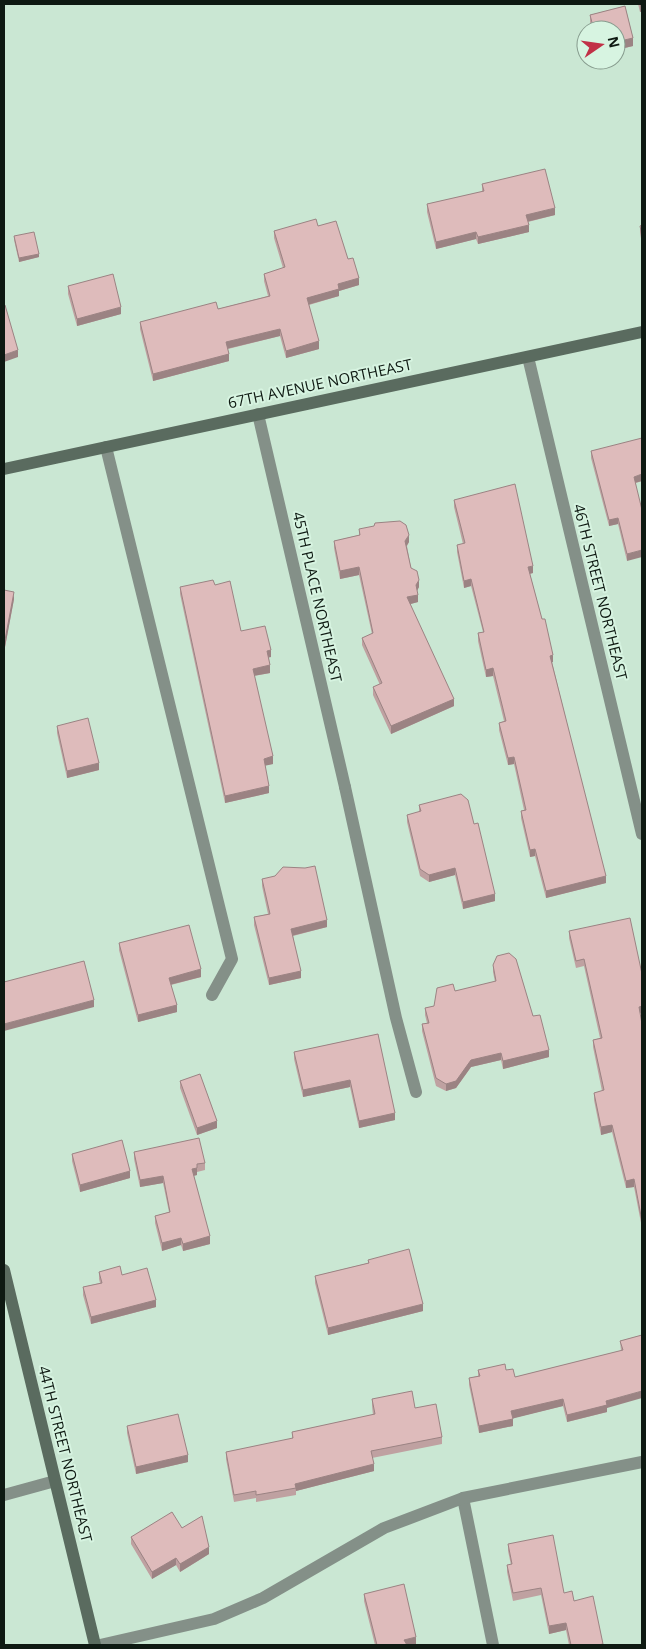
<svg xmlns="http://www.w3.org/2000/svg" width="646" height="1649" viewBox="0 0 646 1649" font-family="'Open Sans',sans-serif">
<rect width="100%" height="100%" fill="#cae7d3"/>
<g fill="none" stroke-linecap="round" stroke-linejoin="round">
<g stroke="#849088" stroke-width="12">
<polyline points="106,447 232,959 212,995"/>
<polyline points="345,787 396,1018 416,1092"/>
</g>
<g stroke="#849088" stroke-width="12">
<polyline points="528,357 642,834"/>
<polyline points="258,414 345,787"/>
<polyline points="4,1495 55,1481"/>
<polyline points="463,1498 493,1645"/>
<polyline points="100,1645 214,1619 263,1598 384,1528 463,1498 642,1462"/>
</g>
<g stroke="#5a6b5f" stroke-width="12">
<polyline points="4,469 642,332"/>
<polyline points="4,1270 95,1645"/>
</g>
</g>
<g fill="#bfa1a1">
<polygon points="638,4 642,4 642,11 640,12"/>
<polygon points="625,6 633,38 633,46 616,50 616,30 592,30 590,22 590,15"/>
<polygon points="482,184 555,215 528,222 529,232 478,244 476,239 436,249 427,212 427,204 482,192"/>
<polygon points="642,225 642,244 640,233 640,226"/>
<polygon points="318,226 348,259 359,285 339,291 339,296 309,305 319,349 286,358 280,336 228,349 229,361 153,381 140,329 140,322 218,309 268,296 264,281 264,274 283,268 274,238 274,231"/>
<polygon points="14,236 39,257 19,262 14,240"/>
<polygon points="68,286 121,314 77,326 68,294"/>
<polygon points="591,451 642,481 636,483 627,561 618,524 609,526 591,458"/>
<polygon points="454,500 533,573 530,574 553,662 552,662 606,883 546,898 535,856 530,857 521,818 521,811 524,810 514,764 508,765 499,730 499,723 504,721 493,676 486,677 478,641 478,633 483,632 471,586 464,588 457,552 457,545 463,544 454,507"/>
<polygon points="359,529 409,542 407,546 411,568 419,587 417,590 418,602 410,604 454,706 391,734 373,695 373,687 380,685 362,645 362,638 372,634 359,575 340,579 334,548 334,541 359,535"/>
<polygon points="180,587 241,631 271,657 269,657 270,673 254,676 273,764 265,765 269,793 225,803 180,594"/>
<polygon points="4,590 14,599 5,647 4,647"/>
<polygon points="57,726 99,770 67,778 57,733"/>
<polygon points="419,805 474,824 495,901 463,909 455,875 429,882 420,876 407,822 407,815 419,812"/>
<polygon points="262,879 327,927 293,936 301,978 269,985 254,925 254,917 268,914 262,886"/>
<polygon points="569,931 640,1014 642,1024 642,1228 634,1187 626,1188 612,1132 601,1135 594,1100 594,1093 602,1091 593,1047 593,1040 600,1038 584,966 576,968 569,938"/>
<polygon points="119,943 201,977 171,985 177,1012 138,1022 119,950"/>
<polygon points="493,965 533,1016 549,1057 503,1069 501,1060 471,1067 456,1088 446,1091 436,1086 422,1031 422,1024 427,1023 425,1015 425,1008 434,1006 455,991 495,982 493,972"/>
<polygon points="378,1034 395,1120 359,1128 350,1087 303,1097 294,1059 294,1052"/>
<polygon points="180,1081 217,1128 197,1135 180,1088"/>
<polygon points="134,1152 205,1163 205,1170 197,1172 197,1175 194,1176 210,1244 183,1251 181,1245 162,1251 155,1223 155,1216 169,1212 163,1183 140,1187 134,1159"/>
<polygon points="72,1154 130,1178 80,1192 72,1161"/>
<polygon points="368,1260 423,1311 328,1335 315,1283 315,1276 368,1263"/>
<polygon points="99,1272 122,1275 156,1307 91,1324 83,1295 83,1287 100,1283 99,1279"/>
<polygon points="642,1335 607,1408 607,1412 567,1422 563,1406 513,1418 513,1426 479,1433 469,1385 469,1378 478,1376 478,1370 506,1370 515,1377 621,1351 620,1341"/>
<polygon points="372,1399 415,1408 442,1437 442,1444 372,1458 374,1471 296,1491 296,1495 256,1502 256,1498 234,1502 226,1459 226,1452 292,1439 292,1432 373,1415 372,1406"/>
<polygon points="127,1426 188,1462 136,1474 127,1433"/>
<polygon points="182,1528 209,1554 180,1572 176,1565 152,1579 131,1544 131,1537"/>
<polygon points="508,1544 564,1593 574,1601 603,1645 569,1645 566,1630 549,1634 541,1595 513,1601 507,1572 507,1565 511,1565 508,1551"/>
<polygon points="364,1594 416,1644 411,1645 375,1645 364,1601"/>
</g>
<g fill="#9b8383">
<polygon points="642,4 642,11 640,12 640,5"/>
<polygon points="633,38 633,46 616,50 616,42"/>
<polygon points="555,208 555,215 526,222 526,215"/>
<polygon points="529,225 529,232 478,244 478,237"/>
<polygon points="476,232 476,239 436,249 436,242"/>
<polygon points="39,254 39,257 19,262 19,258"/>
<polygon points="359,278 359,285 339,291 339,296 307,305 307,298 338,284"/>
<polygon points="121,307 121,314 77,326 77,319"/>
<polygon points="280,329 280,336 226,349 226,342"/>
<polygon points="319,341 319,349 286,358 286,351"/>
<polygon points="18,350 18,357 4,362 4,355"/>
<polygon points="229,354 229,361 153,381 153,374"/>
<polygon points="642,474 642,481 634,483 634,477"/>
<polygon points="618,518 618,524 609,526 609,520"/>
<polygon points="409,535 409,542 405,548 405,541"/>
<polygon points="642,550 642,557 627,561 627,554"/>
<polygon points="533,566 533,573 528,574 528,567"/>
<polygon points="359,567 359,575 340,579 340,571"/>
<polygon points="471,579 471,586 464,588 464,581"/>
<polygon points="419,580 419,587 416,593 416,585"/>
<polygon points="14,592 14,599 5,647 5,640"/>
<polygon points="418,595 418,602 407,605 407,597"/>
<polygon points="271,650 271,657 267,658 267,651"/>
<polygon points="553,655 553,662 550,663 550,656"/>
<polygon points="270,665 270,673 253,676 253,669"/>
<polygon points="493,668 493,676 486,677 486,670"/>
<polygon points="454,699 454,706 391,734 391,726"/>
<polygon points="273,756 273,764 264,766 264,759"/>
<polygon points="514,757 514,764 508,765 508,758"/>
<polygon points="99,763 99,770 67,778 67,771"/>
<polygon points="269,786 269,793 225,803 225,796"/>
<polygon points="535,849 535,856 530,857 530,850"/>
<polygon points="455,868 455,875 429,882 429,875"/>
<polygon points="606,876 606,883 546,898 546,891"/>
<polygon points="495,894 495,901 463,909 463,902"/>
<polygon points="327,920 327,927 291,936 291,929"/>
<polygon points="201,969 201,977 169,985 169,978"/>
<polygon points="301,971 301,978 269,985 269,978"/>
<polygon points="94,1000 94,1007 4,1031 4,1024"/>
<polygon points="177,1005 177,1012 138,1022 138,1015"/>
<polygon points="642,1006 642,1013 639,1014 639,1007"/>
<polygon points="549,1050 549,1057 503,1069 503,1061"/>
<polygon points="501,1053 501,1060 471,1067 456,1088 446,1091 446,1084 471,1060"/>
<polygon points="350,1080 350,1087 303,1097 303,1090"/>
<polygon points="395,1113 395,1120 359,1128 359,1121"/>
<polygon points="217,1121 217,1128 197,1135 197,1128"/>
<polygon points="612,1125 612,1132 601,1135 601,1127"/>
<polygon points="197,1168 197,1175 192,1176 192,1169"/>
<polygon points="130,1171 130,1178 80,1192 80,1185"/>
<polygon points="163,1176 163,1183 140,1187 140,1180"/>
<polygon points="634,1179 634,1187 626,1188 626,1181"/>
<polygon points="210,1236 210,1244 183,1251 183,1244"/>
<polygon points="181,1238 181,1245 162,1251 162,1243"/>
<polygon points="156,1300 156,1307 91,1324 91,1317"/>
<polygon points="423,1304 423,1311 328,1335 328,1328"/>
<polygon points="642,1391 642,1398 607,1408 607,1412 567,1422 567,1415 606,1401"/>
<polygon points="563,1399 563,1406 511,1419 511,1411"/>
<polygon points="513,1419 513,1426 479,1433 479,1426"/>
<polygon points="188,1455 188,1462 136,1474 136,1467"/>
<polygon points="374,1464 374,1471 296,1491 295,1484"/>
<polygon points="209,1547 209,1554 180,1572 180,1564"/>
<polygon points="176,1558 176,1565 152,1579 152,1572"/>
<polygon points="566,1623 566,1630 549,1634 549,1626"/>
<polygon points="416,1637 416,1644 411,1645 404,1645 404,1640"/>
</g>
<g fill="#debbbb" stroke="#9b8383">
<polygon points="625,6 633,38 616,42 616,30 594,30 590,15"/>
<polygon points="545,169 555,208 526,215 529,225 478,237 476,232 436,242 427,204 484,191 482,184"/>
<polygon points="316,219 318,226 336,221 348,259 353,258 359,278 338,284 339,289 307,298 319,341 286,351 280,329 226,342 229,354 153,374 140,322 216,302 218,309 270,296 264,274 285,267 274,231"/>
<polygon points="642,225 642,236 640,226"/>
<polygon points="34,232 39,254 19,258 14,236"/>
<polygon points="113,274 121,307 77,319 68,286"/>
<polygon points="5,305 18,350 4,355 4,306"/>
<polygon points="642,438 642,474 634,477 642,510 642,550 627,554 618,518 609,520 591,451"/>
<polygon points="515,484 533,566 528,567 542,619 545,619 553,655 550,656 606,876 546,891 535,849 530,850 521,811 526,810 514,757 508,758 499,723 506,721 493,668 486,670 478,633 484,632 471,579 464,581 457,545 465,543 454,500"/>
<polygon points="400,521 406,525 409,535 405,541 411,568 417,571 419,580 416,585 418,595 407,597 454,699 391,726 373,687 382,683 362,638 373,633 359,567 340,571 334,541 360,535 359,529 374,526 375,523"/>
<polygon points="213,580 215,585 230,581 241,631 265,626 271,650 267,651 270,665 253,669 273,756 264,759 269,786 225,796 180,587"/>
<polygon points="4,590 14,592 5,640 4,640"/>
<polygon points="88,718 99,763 67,771 57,726"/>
<polygon points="461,794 468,800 474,824 478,823 495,894 463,902 455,868 429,875 420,869 407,815 421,811 419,805"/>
<polygon points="315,866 327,920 291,929 301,971 269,978 254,917 270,914 262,879 275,876 283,867 305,868"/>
<polygon points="630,918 642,974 642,1006 639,1007 642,1024 642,1221 634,1179 626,1181 612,1125 601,1127 594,1093 604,1090 593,1040 602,1038 584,959 576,961 569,931"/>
<polygon points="189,925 201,969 169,978 177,1005 138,1015 119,943"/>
<polygon points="509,953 516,959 533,1016 540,1015 549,1050 503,1061 501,1053 471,1060 456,1081 446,1084 436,1078 422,1024 429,1023 425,1008 434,1006 437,988 453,984 455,991 496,981 493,965 497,956"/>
<polygon points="84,961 94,1000 4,1024 4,982"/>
<polygon points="378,1034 395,1113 359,1121 350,1080 303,1090 294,1052"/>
<polygon points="200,1074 217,1121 197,1128 180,1081"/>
<polygon points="199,1138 205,1163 197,1164 197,1168 192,1169 210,1236 183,1244 181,1238 162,1243 155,1216 170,1212 163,1176 140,1180 134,1152"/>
<polygon points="122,1140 130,1171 80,1185 72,1154"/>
<polygon points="409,1249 423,1304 328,1328 315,1276 369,1263 368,1260"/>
<polygon points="120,1266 122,1275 147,1268 156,1300 91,1317 83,1287 102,1283 99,1272"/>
<polygon points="642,1335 642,1391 606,1401 607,1405 567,1415 563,1399 511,1411 513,1419 479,1426 469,1378 480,1376 478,1370 505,1364 506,1370 513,1369 515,1377 623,1350 620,1341"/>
<polygon points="412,1391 415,1408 436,1404 442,1437 371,1451 374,1464 295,1484 296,1488 256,1495 256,1491 234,1495 226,1452 293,1438 292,1432 375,1414 372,1399"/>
<polygon points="178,1414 188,1455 136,1467 127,1426"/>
<polygon points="172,1512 182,1528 202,1516 209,1547 180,1564 176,1558 152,1572 131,1537"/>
<polygon points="553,1535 564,1593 572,1591 574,1601 593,1596 603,1644 598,1645 571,1645 566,1623 549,1626 541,1588 513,1593 507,1565 512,1564 508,1544"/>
<polygon points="404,1584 416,1637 404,1640 407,1645 377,1645 364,1594"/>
</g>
<g text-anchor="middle" stroke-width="4" stroke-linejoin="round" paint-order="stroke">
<g font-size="15" fill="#0e1912" stroke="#d7f4e1">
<text transform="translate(320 384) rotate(-12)" y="5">67TH AVENUE NORTHEAST</text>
<text transform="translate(600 592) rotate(76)" y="5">46TH STREET NORTHEAST</text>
<text transform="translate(317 597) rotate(77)" y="5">45TH PLACE NORTHEAST</text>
<text transform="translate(65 1454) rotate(76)" y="5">44TH STREET NORTHEAST</text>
</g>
</g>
<rect width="646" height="1649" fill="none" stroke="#0e1912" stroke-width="10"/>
<g transform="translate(601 45) rotate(77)"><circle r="24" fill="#d7f4e1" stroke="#879c8e"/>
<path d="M0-4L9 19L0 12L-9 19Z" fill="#c13147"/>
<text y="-8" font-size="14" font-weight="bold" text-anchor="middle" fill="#0e1912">N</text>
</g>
</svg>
